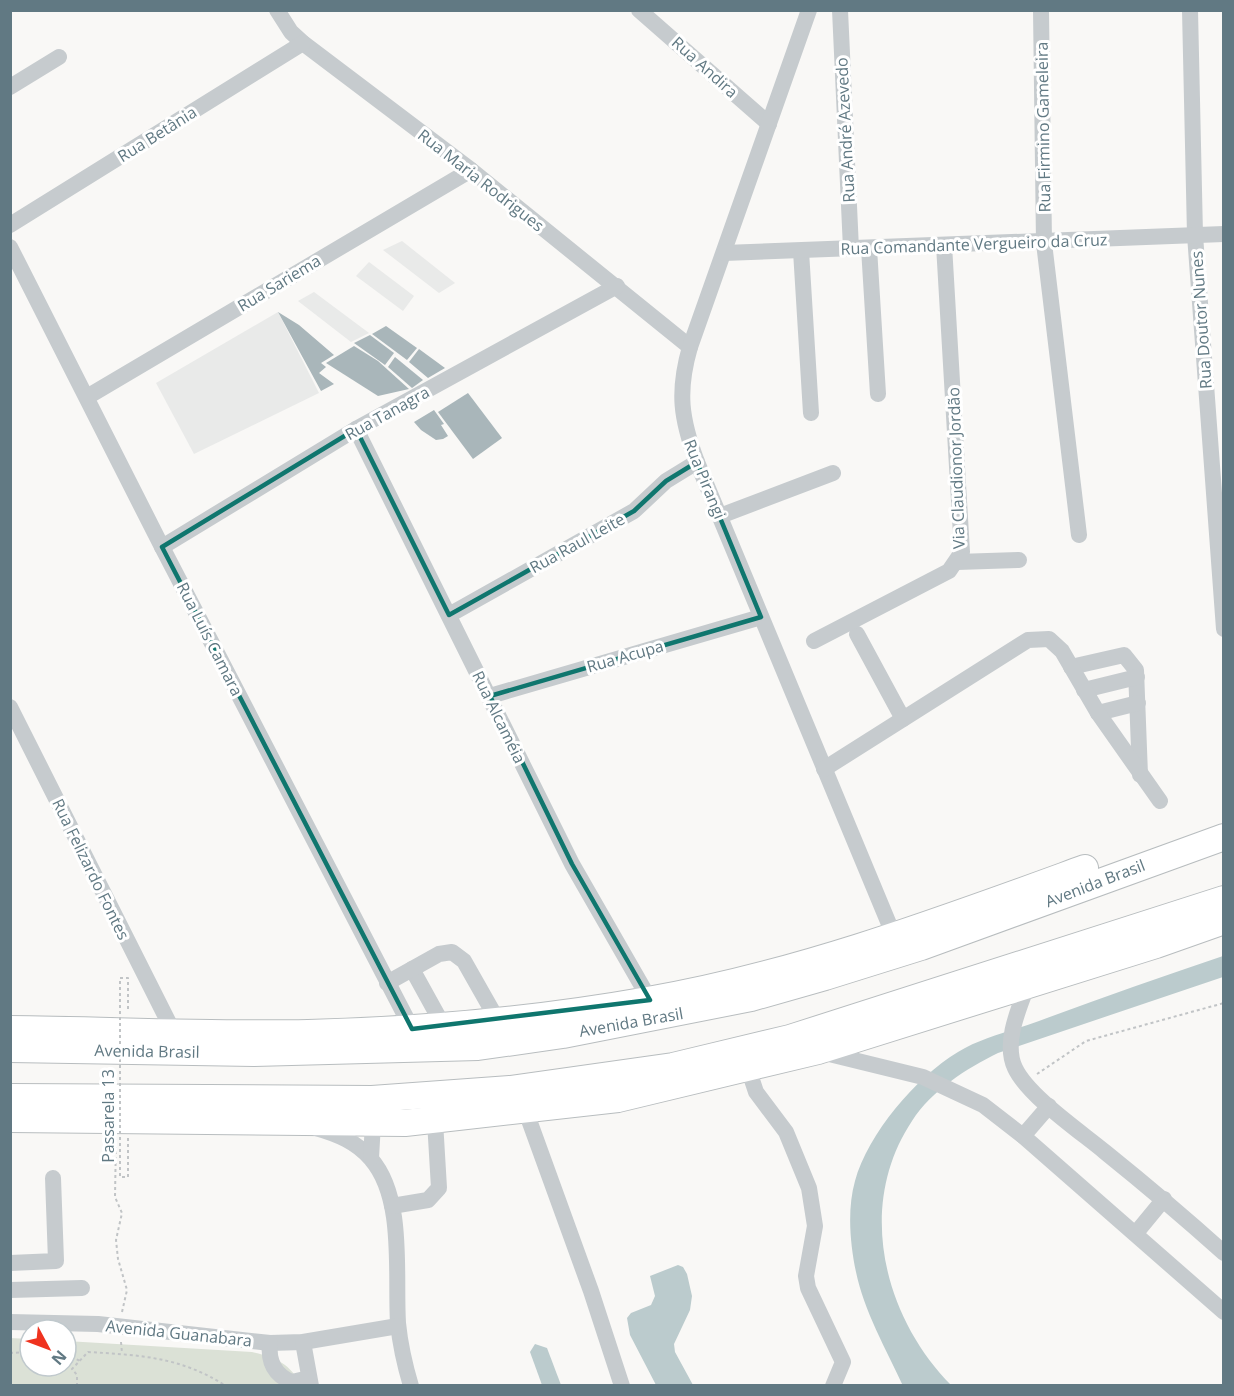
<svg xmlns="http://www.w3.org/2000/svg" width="1234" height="1396" viewBox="0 0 1234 1396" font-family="'Open Sans',sans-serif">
<rect width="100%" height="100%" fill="#f9f8f6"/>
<g fill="#e9eae9">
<polygon points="402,241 455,283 439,293 383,250"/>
<polygon points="369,262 414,296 403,311 356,276"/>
<polygon points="314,292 369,333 351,342 298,301"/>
<polygon points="278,312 319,393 194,454 156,383"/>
</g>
<path fill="#dbe1d6" d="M10 1338 30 1339V1366H66V1341L252 1352C278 1358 288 1363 302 1385H11Z"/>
<g fill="#bbcbcd">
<path d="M1223 956V977L998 1053C966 1069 932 1090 912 1121 856 1205 883 1316 951 1385L903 1386C886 1349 864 1311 856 1272 850 1244 847 1209 855 1181 868 1134 916 1077 958 1052 983 1037 1012 1031 1039 1021 1100 998 1162 977 1223 956Z"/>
<polygon points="678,1265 683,1267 687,1274 692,1296 690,1310 674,1344 675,1352 693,1385 656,1385 630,1335 627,1318 631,1313 651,1305 655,1296 650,1276"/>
<polygon points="535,1344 547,1348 561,1385 542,1385 530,1352"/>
</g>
<g fill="#a9b6ba">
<polygon points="278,312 299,325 334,355 321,363 326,367 319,373 334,384 321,391"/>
<polygon points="386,326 417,348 407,360 372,334"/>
<polygon points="370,335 394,353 385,365 354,343"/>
<polygon points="354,346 378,361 409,389 378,396 326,363"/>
<polygon points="419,349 445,368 428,378 409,362"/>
<polygon points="395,357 423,380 412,388 388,367"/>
<polygon points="468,393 502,438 473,459 438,412"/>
<polygon points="434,410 444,424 441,425 448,436 443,439 436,440 421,430 414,422"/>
</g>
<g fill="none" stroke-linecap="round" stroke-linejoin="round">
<g stroke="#b8bdbf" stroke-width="28">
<g id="highway">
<path d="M10 1029C109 1030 209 1035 308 1033 422 1030 535 1020 648 1000 798 974 942 920 1085 868"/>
<polyline points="10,1049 254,1053 478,1047 563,1035 751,998 825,977 921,947 1224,837"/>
<polyline points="10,1097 372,1099 510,1089 673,1066 790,1038 1224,899"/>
<polyline points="10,1119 405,1123 618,1099 818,1051 1156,945 1224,921"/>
</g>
</g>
<g stroke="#c1c4c6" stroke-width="2" stroke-dasharray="3 3" stroke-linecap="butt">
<polyline points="1037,1074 1086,1041 1224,1003"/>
<polyline points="116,1139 115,1197 122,1213 116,1240 118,1259 127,1290 122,1312"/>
<polyline points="121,1342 122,1353"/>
<polyline points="10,1353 30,1352"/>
<polyline points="66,1354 80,1361"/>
<path d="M77 1386V1375L72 1369 88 1352C140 1355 181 1357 226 1386"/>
</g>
<g stroke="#c6cbce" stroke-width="16">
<polyline points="277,10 291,32 303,43 471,170 690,347"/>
<polyline points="639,10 769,124"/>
<path d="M809 10 690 347C677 392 681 419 697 462L894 936"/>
<polyline points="840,10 851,249"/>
<polyline points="1041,10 1044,243 1079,535"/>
<polyline points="1190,10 1195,235 1224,629"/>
<polyline points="10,87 59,57"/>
<polyline points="10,225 303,43"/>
<polyline points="10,247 162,547 412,1029"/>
<polyline points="869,248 878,394"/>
<polyline points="801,251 811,413"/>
<polyline points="724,253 1224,234"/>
<polyline points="87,397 471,170"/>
<polyline points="356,429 572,864 650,1000"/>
<polyline points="720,516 833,473"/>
<polyline points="162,547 356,429 617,286"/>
<polyline points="957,562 1019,560"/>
<polyline points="449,615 634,511 666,481 697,462"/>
<polyline points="857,634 903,719"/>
<polyline points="814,641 949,571 962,552 944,245"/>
<polyline points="1071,667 1124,655 1136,670 1140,775"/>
<polyline points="1084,690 1137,677"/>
<polyline points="490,696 761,617"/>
<polyline points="10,707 173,1031"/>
<polyline points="1098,713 1138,703"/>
<polyline points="824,769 1028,640 1049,639 1062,651 1098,713 1160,801"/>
<polyline points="412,969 444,1027"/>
<polyline points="387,983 439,954 452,952 464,961 498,1021"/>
<path d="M1028 984C1019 1008 1003 1043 1015 1068 1028 1096 1081 1132 1105 1152 1146 1185 1185 1218 1224 1253"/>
<polyline points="821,1052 923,1077 983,1105 1023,1136 1224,1312"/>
<polyline points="748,1068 756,1092 786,1132 809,1188 815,1226 806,1276 808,1288 843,1362 833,1386"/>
<polyline points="525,1109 591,1291 622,1386"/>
<path d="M316 1128C337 1134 357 1142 371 1159 405 1198 395 1274 398 1323 400 1343 405 1366 411 1386"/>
<polyline points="1023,1136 1049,1106"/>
<polyline points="371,1158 373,1123"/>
<polyline points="392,1206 428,1200 439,1188 435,1121"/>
<polyline points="1136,1233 1164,1199"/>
<polyline points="10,1263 56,1261 53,1178"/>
<polyline points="10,1290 82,1288"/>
<polyline points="10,1322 98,1324 270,1343 303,1342 398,1326"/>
<polyline points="303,1342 311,1386"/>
<path d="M270 1343C268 1361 274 1375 292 1382L309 1378"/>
</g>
<use href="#highway" stroke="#fff" stroke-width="26"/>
<polyline stroke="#c1c4c6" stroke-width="2" stroke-dasharray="3 3" stroke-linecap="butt" points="128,1138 128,1177 120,1177 120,978 128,978 128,1012"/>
</g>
<path fill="none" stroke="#0f766e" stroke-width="4.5" stroke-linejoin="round" d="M356 429 449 615 634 511 666 481 697 462 761 617 490 696 572 864 650 1000 412 1029 162 547Z"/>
<g text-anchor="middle" stroke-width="6" stroke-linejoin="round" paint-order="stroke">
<g font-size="16" fill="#617983" stroke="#fff">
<text transform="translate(705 67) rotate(42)" y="6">Rua Andira</text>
<text transform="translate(1043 127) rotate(-91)" y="6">Rua Firmino Gameleira</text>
<text transform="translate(845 130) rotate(-93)" y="6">Rua André Azevedo</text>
<text transform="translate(157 134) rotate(-32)" y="6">Rua Betânia</text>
<text transform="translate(481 180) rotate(38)" y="6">Rua Maria Rodrigues</text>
<text transform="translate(974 244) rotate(-2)" y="6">Rua Comandante Vergueiro da Cruz</text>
<text transform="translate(279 283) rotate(-31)" y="6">Rua Sariema</text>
<text transform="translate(1201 320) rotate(-94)" y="6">Rua Doutor Nunes</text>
<text transform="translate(387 413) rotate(-29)" y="6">Rua Tanagra</text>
<text transform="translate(956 468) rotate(-92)" y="6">Via Claudionor Jordão</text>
<text transform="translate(705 479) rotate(68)" y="6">Rua Pirangi</text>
<text transform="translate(577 543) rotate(-29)" y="6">Rua Raul Leite</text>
<text transform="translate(210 639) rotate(63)" y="6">Rua Luís Camara</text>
<text transform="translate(625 656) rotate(-16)" y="6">Rua Acupa</text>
<text transform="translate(499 717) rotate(64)" y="6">Rua Alcaméia</text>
<text transform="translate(91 869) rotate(64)" y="6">Rua Felizardo Fontes</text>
<text transform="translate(1095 883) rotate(-21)" y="6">Avenida Brasil</text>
<text transform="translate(631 1022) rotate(-10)" y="6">Avenida Brasil</text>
<text transform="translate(147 1051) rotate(1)" y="6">Avenida Brasil</text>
<text transform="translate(108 1116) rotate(-90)" y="6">Passarela 13</text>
<text transform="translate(179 1333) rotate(6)" y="6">Avenida Guanabara</text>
</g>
</g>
<rect width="1234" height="1396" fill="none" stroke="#617983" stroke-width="24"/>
<g transform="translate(48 1348) rotate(131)"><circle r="28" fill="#ffffff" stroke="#c0c9cd" stroke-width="1.5"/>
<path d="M0-4.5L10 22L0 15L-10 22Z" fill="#ef331f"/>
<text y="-9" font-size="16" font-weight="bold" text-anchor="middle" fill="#617983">N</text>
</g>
</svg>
